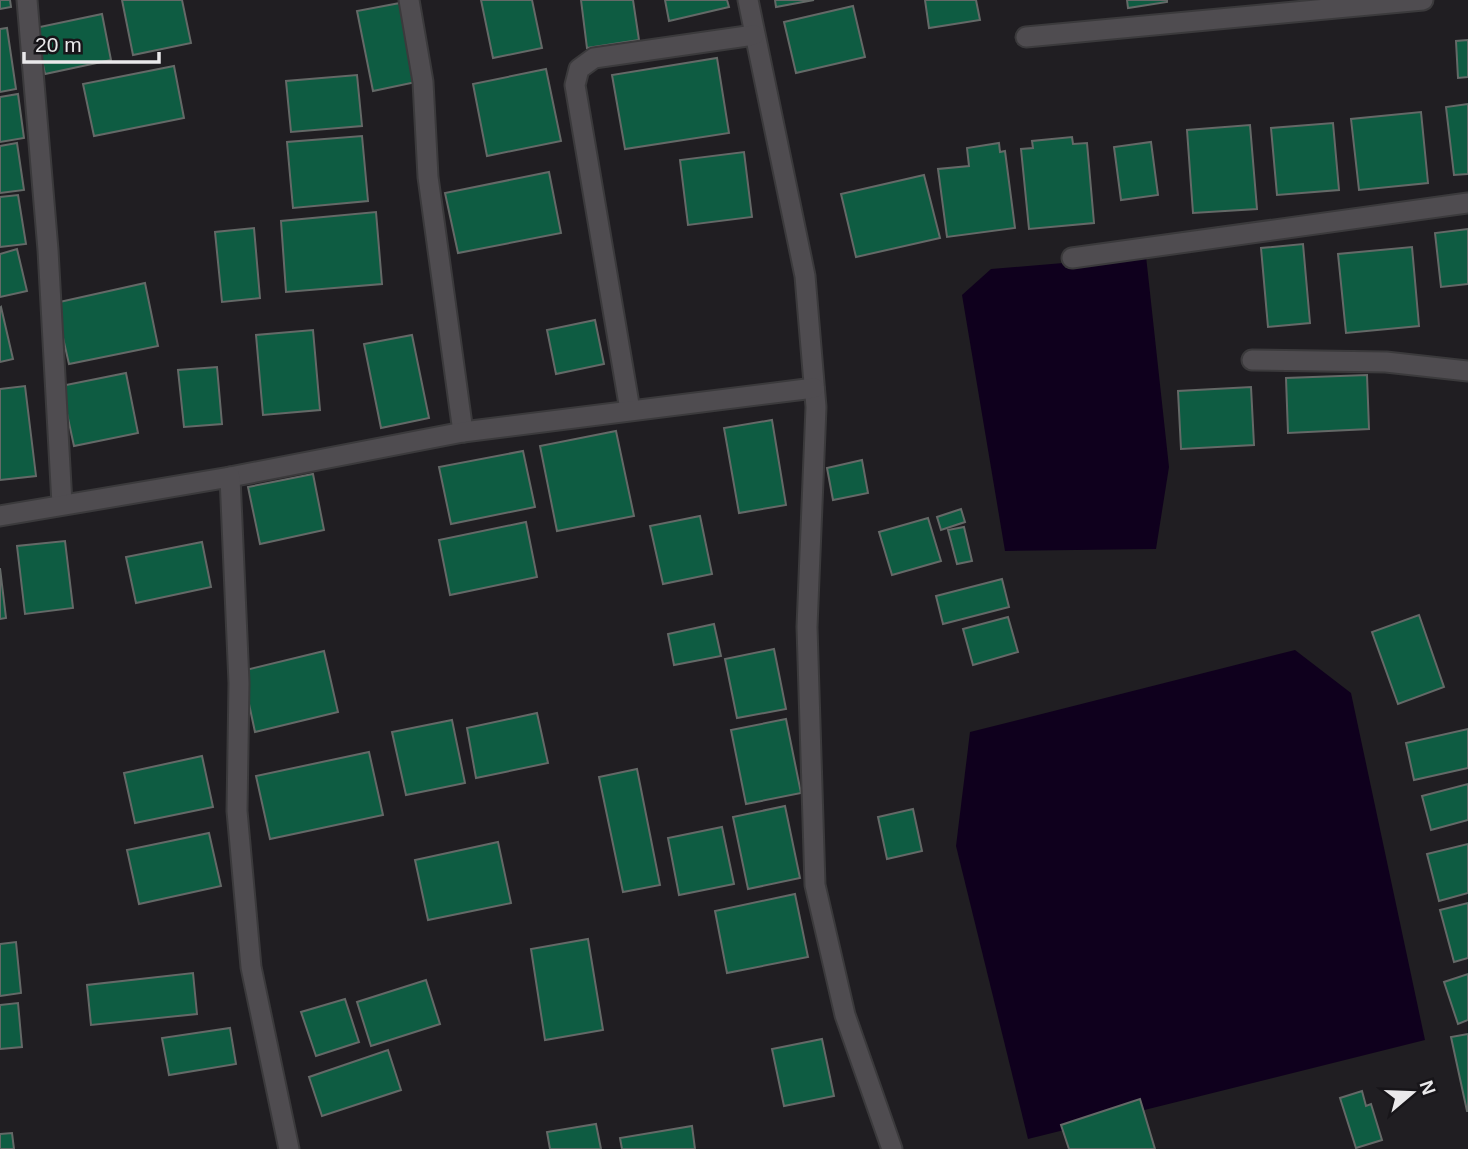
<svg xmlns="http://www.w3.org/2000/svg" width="1468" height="1149" viewBox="0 0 1468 1149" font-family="Helvetica,sans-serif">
<rect width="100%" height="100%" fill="#201e22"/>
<g fill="#0f001d">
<polygon points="1146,256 1169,467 1156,549 1005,551 962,295 991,269"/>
<polygon points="1295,650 1351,693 1425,1040 1028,1139 956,846 970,732"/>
</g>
<g fill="#0e5c42" stroke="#646967" stroke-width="2">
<polygon points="0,0 10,0 11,7 0,9"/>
<polygon points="122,0 182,0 191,43 133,55"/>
<polygon points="481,0 532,0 542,48 493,58"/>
<polygon points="581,0 633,0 639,40 587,48"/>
<polygon points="665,0 727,0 729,7 669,21"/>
<polygon points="775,0 814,0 776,7"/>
<polygon points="925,0 976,0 980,20 929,28"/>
<polygon points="1127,0 1167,0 1167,2 1128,8"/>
<polygon points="400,3 416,82 373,91 357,11"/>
<polygon points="853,6 865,57 796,73 784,22"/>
<polygon points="102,14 111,60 45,74 35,28"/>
<polygon points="7,28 16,89 0,92 0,29"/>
<polygon points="1468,40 1468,77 1458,78 1456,41"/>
<polygon points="717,58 729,133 625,149 612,75"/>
<polygon points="174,66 184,118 94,136 83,84"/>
<polygon points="546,69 561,141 487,156 473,84"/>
<polygon points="357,75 362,126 291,132 286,81"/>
<polygon points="18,94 24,138 0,142 0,97"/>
<polygon points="1468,104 1468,174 1454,175 1446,107"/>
<polygon points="1421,112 1428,183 1359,190 1351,119"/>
<polygon points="1333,123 1339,190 1277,195 1271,128"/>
<polygon points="1250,125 1257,209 1193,213 1187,130"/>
<polygon points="362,136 368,201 293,208 287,142"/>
<polygon points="1072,137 1073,144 1087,143 1094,223 1029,229 1021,149 1033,148 1032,141"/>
<polygon points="1151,142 1158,195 1121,200 1114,147"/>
<polygon points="17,143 24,190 0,193 0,146"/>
<polygon points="999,143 1000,152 1005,151 1015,228 947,237 938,169 969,166 967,148"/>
<polygon points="744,152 752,217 688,225 680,160"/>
<polygon points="549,172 561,233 458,253 445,193"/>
<polygon points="924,175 940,238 856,257 841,194"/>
<polygon points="18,195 26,244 0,247 0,197"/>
<polygon points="376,212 382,284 286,292 281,221"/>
<polygon points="254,228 260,298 222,302 215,232"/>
<polygon points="1468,229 1468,284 1441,287 1435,233"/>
<polygon points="1303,244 1310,323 1268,327 1261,248"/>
<polygon points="1412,247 1419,326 1346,333 1338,254"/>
<polygon points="17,249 27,291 0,297 0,254"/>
<polygon points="145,283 158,346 69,364 55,303"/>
<polygon points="1,307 13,359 0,362 0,308"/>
<polygon points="595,320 604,364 556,374 547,330"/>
<polygon points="313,330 320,410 263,415 256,335"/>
<polygon points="412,335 429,418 381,428 364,344"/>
<polygon points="217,367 222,424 184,427 178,370"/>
<polygon points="126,373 138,433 74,446 61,386"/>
<polygon points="1367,375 1369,429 1288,433 1286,378"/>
<polygon points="25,386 36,476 0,480 0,389"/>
<polygon points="1251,387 1254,445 1181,449 1178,391"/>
<polygon points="772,420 786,505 739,513 724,428"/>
<polygon points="616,431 634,516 557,531 540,446"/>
<polygon points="523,451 535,507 451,524 439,467"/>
<polygon points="862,460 868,493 833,500 827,468"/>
<polygon points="313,474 324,530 260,544 248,487"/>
<polygon points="961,509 965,522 941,530 937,517"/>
<polygon points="700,516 712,574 663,584 650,526"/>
<polygon points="928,518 941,561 892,575 879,532"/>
<polygon points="526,522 537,577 450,595 439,540"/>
<polygon points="964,527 972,561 957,564 948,530"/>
<polygon points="65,541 73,608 25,614 17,546"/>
<polygon points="202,542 211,587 136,603 126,557"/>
<polygon points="0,568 6,618 0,619"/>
<polygon points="1002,579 1009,607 943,624 936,596"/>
<polygon points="1419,615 1444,687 1398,704 1372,632"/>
<polygon points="1008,617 1018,652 973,665 963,629"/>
<polygon points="714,624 721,656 674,665 668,634"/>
<polygon points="774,649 786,709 737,718 725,659"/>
<polygon points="324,651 338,712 255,732 242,671"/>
<polygon points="537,713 548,763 476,778 467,728"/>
<polygon points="786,719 801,793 746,804 731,730"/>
<polygon points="452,720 465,783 406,795 392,732"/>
<polygon points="1468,729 1468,768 1414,780 1406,743"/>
<polygon points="369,752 383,815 270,839 256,776"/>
<polygon points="202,756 213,807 135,823 124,773"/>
<polygon points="637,769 660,885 623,892 599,777"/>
<polygon points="1468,784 1468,820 1431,830 1422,796"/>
<polygon points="785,806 800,878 748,889 733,817"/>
<polygon points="913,809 922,851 887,859 878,817"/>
<polygon points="722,827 734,884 679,895 668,838"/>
<polygon points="209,833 221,886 139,904 127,850"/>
<polygon points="498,842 511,903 428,920 415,860"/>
<polygon points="1468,844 1468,893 1439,901 1427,854"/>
<polygon points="795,894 808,957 727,973 715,911"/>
<polygon points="1468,903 1468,958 1454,962 1440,910"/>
<polygon points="588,939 603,1030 545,1040 531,949"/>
<polygon points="16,942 21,993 0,996 0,944"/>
<polygon points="193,973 197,1014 91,1025 87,985"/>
<polygon points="1468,974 1468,1020 1458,1024 1444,982"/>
<polygon points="426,980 440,1024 371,1046 357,1002"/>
<polygon points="345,999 359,1042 316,1056 301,1012"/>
<polygon points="18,1003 22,1047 0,1049 0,1005"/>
<polygon points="230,1028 236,1064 169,1075 162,1038"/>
<polygon points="1468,1034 1468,1111 1467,1111 1451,1037"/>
<polygon points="822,1039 834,1096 784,1106 772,1049"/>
<polygon points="388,1050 401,1090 322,1116 309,1077"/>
<polygon points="1362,1091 1366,1106 1371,1104 1382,1140 1356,1148 1340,1098"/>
<polygon points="1140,1099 1155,1149 1069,1149 1061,1125"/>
<polygon points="596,1124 601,1149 550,1149 547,1132"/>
<polygon points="692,1126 695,1149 622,1149 620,1138"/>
<polygon points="12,1133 14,1149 0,1149 0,1134"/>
</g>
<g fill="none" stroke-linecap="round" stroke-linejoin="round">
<g stroke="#3b3a3c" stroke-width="23">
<g id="minor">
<polyline points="27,0 48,250 62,504"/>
<polyline points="409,0 423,82 428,177 463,432"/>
<polyline points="748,0 805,276 816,407 807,627 815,885 845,1015 892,1149"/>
<polyline points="1026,37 1423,0"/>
<polyline points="1072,258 1468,203"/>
<polyline points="1252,360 1386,362 1468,371"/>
<polyline points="630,410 575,85 579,69 594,58 754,35"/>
<polyline points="230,477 463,432 814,388"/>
<polyline points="0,516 230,477 239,683 237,811 251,967 289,1149"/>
</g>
</g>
<use href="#minor" stroke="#4f4c50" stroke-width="19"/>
</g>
<g transform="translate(1412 1093) rotate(71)" stroke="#171519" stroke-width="5" paint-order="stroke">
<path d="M0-5L12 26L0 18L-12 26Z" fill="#eae9eb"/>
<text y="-10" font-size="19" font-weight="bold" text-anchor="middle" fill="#eae9eb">N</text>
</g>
<path d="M24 52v10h135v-10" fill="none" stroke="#eae9eb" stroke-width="3.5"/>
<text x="35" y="52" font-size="21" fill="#eae9eb" stroke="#171519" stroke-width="5" paint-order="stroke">20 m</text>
</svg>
